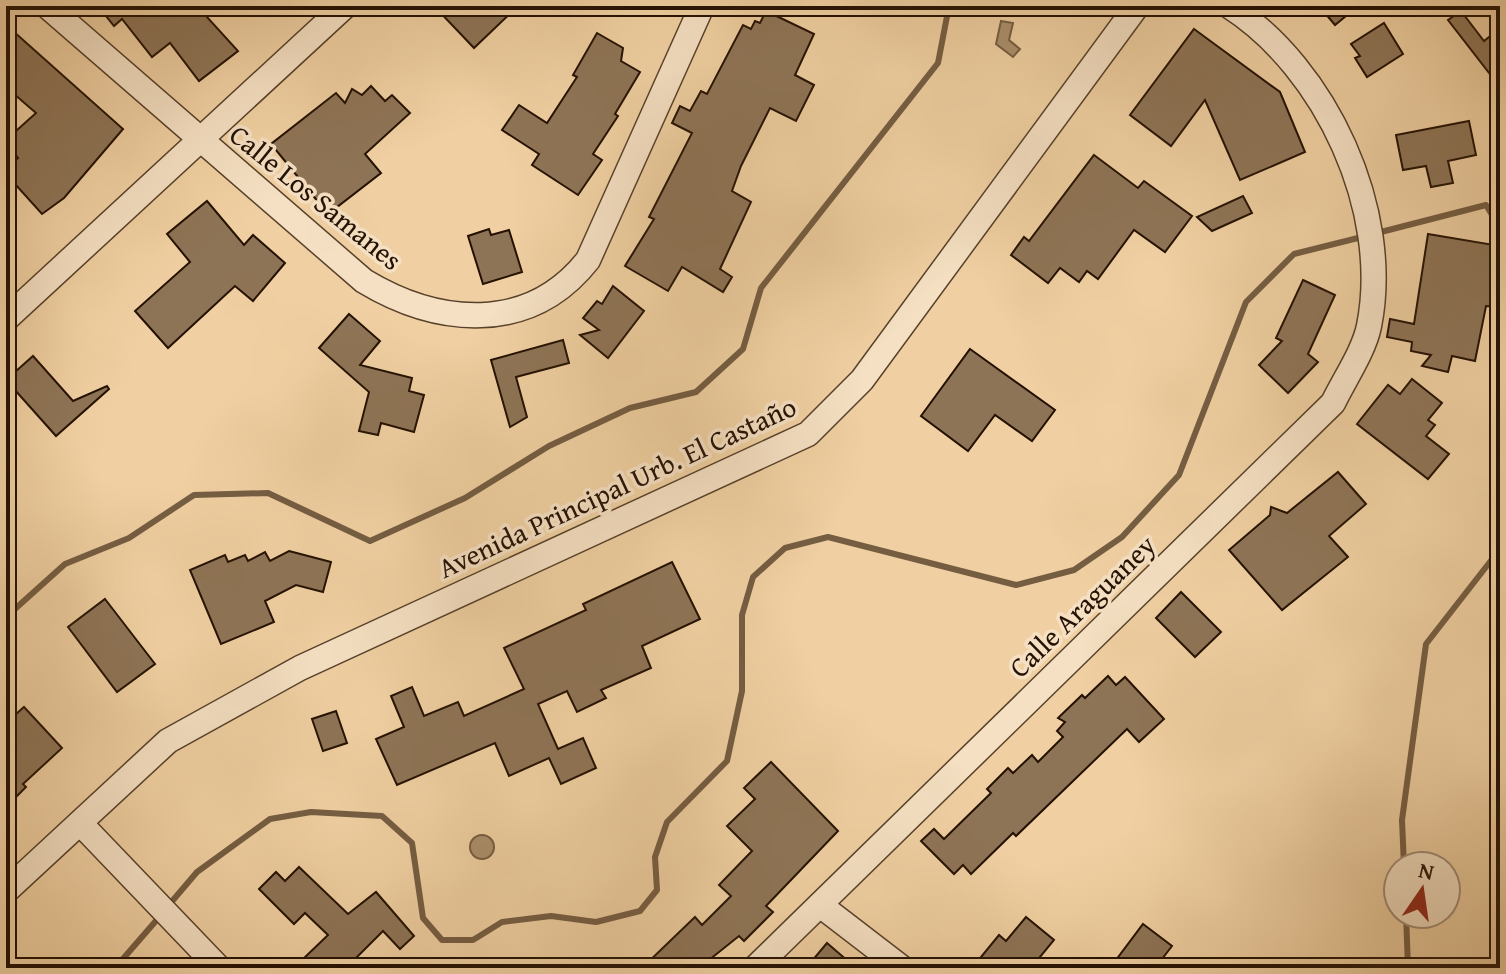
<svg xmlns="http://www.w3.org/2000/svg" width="1506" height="974" viewBox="0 0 1506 974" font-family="'Gentium Book Plus',serif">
<rect width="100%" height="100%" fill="#f0d0a2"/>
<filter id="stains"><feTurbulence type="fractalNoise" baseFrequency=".0025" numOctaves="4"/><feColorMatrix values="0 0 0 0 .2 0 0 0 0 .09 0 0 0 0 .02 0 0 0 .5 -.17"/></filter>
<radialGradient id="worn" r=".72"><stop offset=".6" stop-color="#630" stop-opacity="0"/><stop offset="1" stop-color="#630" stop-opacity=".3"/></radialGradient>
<g fill="#ab8f6c" stroke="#755d42" stroke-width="2">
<polygon points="1001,21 1013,23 1009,40 1020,49 1013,57 996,44"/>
<circle cx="482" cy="847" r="12"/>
</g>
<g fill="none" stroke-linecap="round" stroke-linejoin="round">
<g stroke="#755d42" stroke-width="6">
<polyline points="1377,233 1486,205 1500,228"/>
<polyline points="6,617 65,564 129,538 194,495 268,493 370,541 465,498 549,446 630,408 696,392 743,349 761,288 938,63 949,6"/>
<polyline points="1404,866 1402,820 1426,644 1500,549"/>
<polyline points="168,906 197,872 270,819 311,812 382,816 412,843 423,918 442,940 473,940 502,922 551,916 596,922 640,911 657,890 655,857 667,822 727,761 742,691 742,615 753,577 785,548 828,537 1016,585 1074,570 1122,537 1179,475 1246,302 1294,254 1366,236"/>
<polyline points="1406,914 1408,968"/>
<polyline points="115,968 161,915"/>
</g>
</g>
<g fill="#8e7456" stroke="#241103" stroke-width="2">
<polygon points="98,6 197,6 238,51 199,81 170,43 152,57 122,19 114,26"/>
<polygon points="434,6 518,6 474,48"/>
<polygon points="1319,6 1358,6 1335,25"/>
<polygon points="766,11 814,34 795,75 814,85 796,121 770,108 741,166 732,191 751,202 720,269 732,277 723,292 682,267 668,291 625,266 654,219 649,217 692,133 672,123 680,106 690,111 701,91 707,94 743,25 751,29 755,21 760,23"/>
<polygon points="1461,11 1484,41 1500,28 1500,87 1448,20"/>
<polygon points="1384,23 1403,54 1367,77 1355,58 1360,56 1351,44"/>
<polygon points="1194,29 1280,92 1305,152 1240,180 1205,100 1171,146 1130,115"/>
<polygon points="13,31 123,129 64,198 42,214 6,174 6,168 18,158 6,140 36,113 6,87 6,39"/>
<polygon points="597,33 623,48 621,61 640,72 615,114 618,116 593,154 602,160 578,195 532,165 539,154 502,130 519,105 547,123 577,77 573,75"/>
<polygon points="371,86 385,101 392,95 410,113 365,154 381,173 328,214 271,144 336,93 345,103 352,89 362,95"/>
<polygon points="1469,121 1476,155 1448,161 1453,183 1431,187 1426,166 1403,170 1396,135"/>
<polygon points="1094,155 1138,188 1144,181 1192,216 1165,252 1134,230 1098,279 1087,271 1079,282 1060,268 1048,283 1011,255 1024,237 1029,241"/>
<polygon points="1243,196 1252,213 1212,231 1197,217"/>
<polygon points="207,201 244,245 253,235 285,263 253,301 235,286 168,348 135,311 190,262 167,234"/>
<polygon points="489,229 491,235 509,230 522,272 483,284 468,236"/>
<polygon points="1428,234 1500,246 1496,307 1486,306 1475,361 1452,356 1448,372 1422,366 1431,355 1411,351 1412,342 1387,337 1390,319 1414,324"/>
<polygon points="1303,280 1335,295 1308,354 1318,362 1288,393 1259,365 1282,341 1276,338"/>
<polygon points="613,286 644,311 608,358 580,335 599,330 583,318 597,301 602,304"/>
<polygon points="349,314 380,341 360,365 412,378 409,391 424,395 414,432 381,423 378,435 359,431 369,392 319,348"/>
<polygon points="563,340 569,363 516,377 527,417 510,427 491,360"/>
<polygon points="970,349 1055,410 1032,441 995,415 968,451 921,416"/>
<polygon points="33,356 73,401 107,386 109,389 56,436 6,380"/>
<polygon points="1412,379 1442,403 1428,420 1435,425 1426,436 1449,454 1428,479 1357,424 1388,385 1400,394"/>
<polygon points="1338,472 1366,504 1329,536 1348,557 1282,610 1229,550 1270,515 1271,507 1287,513"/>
<polygon points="289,551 331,562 323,592 296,585 265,601 274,622 221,644 190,570 225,555 228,562 245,555 248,561 265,552 270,561"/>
<polygon points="672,562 700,619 642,646 651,668 601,690 606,698 577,712 567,691 538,704 558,749 583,738 596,768 561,784 549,758 509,776 495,743 397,785 376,739 404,727 391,696 412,687 424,716 458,702 464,716 524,689 504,648 586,610 583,604"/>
<polygon points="1181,592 1221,632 1195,657 1156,618"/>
<polygon points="105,599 155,664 117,692 68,627"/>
<polygon points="1108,676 1116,685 1125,677 1164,719 1139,742 1127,729 1016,836 1013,833 971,874 963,865 954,874 921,841 934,829 944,839 991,793 987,789 1008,768 1013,773 1032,755 1038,762 1063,737 1057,731 1065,722 1058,718 1082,695 1085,698"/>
<polygon points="24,707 62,748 23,784 26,787 6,807 6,723"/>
<polygon points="336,711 347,743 323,751 312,719"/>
<polygon points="771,762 838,831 766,906 773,912 744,941 739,936 699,968 642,968 695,917 702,925 731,896 719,885 752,851 727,826 755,799 744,788"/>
<polygon points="299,867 348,914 376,892 414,936 400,949 383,931 356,958 366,968 310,968 302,960 328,935 305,913 294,924 259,889 276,872 285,881"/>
<polygon points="1026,917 1054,940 1031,968 972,968 999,935 1006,941"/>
<polygon points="1143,924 1172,946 1155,968 1110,968"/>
<polygon points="827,943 856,968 806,968"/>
</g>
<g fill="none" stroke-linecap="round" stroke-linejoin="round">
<g stroke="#57412b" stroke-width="27">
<g id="minor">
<path d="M47 6 364 281C437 325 529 335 588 260L702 6"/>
<polyline points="6,319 345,6"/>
<polyline points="80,823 219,968"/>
<polyline points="6,891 168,741 300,668 808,434 862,380 1137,6"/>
<polyline points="820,905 902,968"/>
<path d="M755 968 1333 403C1344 380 1364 351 1369 326 1392 211 1326 68 1229 6"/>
</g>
</g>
<use href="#minor" stroke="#f5e0c3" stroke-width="24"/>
</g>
<g text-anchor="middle" stroke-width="7" stroke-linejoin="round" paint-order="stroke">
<g font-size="28" fill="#241103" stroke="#f5e0c3">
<text transform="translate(316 197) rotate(39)" y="10">Calle Los Samanes</text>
<text transform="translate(617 487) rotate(-25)" y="10">Avenida Principal Urb. El Castaño</text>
<text transform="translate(1082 606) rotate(-44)" y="10">Calle Araguaney</text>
</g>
</g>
<rect width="1506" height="974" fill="none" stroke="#f0d0a2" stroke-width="32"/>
<rect x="8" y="8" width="1490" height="958" fill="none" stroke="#241103" stroke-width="4"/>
<rect x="16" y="16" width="1474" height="942" fill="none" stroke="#241103" stroke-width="2"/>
<g transform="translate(1422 890) rotate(13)"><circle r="38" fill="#f5e0c3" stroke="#a18d76" stroke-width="2"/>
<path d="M0-6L14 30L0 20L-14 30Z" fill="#8f2418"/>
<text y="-12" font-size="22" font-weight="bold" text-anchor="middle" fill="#241103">N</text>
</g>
<rect width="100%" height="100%" filter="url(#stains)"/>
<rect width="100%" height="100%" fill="url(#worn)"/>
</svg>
